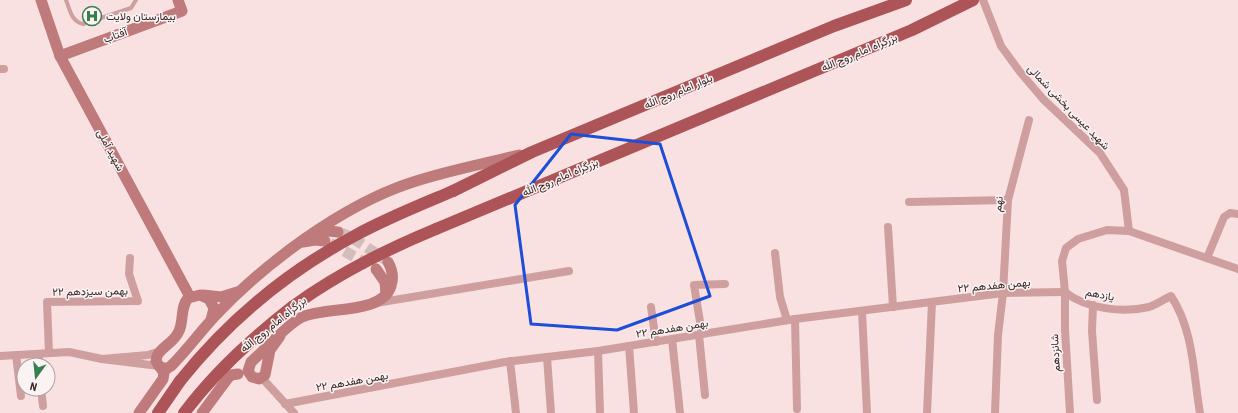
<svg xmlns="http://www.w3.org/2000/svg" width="1238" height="413" viewBox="0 0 1238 413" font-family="'Roboto Condensed',Vazirmatn,sans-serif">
<rect width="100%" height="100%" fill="#fae1e1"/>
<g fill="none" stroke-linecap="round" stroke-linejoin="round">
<g stroke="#d3bcbc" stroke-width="11" stroke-dasharray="11 5.5" stroke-linecap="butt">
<polyline points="338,232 351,237 386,260"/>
<polyline points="330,243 376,269"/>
</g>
<path stroke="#cf9f9f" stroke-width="4" d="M66 0C70 10 71 21 83 24L131 8 136 0"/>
<g stroke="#cf9f9f" stroke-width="8">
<polyline points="983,0 1001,46 1020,72 1043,99 1100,153 1124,190 1129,231"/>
<polyline points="0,69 4,69"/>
<polyline points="909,202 1008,200"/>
<polyline points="888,227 893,307"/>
<polyline points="775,253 780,297 787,320"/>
<polyline points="1207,258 1224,217 1230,213 1238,214"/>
<path d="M1065 292C1086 309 1123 313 1149 307 1156 305 1164 299 1171 296 1194 331 1193 373 1200 413"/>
<polyline points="376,303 569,271"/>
<polyline points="1093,305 1092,331 1097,400"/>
<polyline points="651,307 656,342"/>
<polyline points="862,311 867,413"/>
<polyline points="795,319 797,409"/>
<polyline points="702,334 694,285 725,284"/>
<polyline points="699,335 705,395"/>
<polyline points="672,339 680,413"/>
<polyline points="629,346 634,413"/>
<polyline points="598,351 600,413"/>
<polyline points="49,353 47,302 138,301 129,274 130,258"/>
<polyline points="39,354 39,365"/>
<polyline points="16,355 21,396"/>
<polyline points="0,356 69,352 102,359"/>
<polyline points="547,357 551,413"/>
<polyline points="510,361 516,413"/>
<polyline points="159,366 102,359 148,355 160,351"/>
<polyline points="262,378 294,413"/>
<polyline points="41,389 43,406"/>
<polyline points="285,404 505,362 598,351 795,319 1003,293 1065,292"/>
<polyline points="927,413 932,302"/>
<polyline points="995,413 998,335 1003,293 1008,200 1029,120"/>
<polyline points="1070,413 1065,330 1065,292 1062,261 1066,248 1078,239 1107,230 1129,231 1238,269"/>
</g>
<g stroke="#bf7b7b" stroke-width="11">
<polyline points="41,0 60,56 190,297"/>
<polyline points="60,56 182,11 178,0"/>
<polyline points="317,233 328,231 338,232"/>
<polyline points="303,242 315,240 325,241"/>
<polyline points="376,269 385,282 386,295"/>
<polyline points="203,295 221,297 237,292"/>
<path d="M211 320 214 308 209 299 200 295 188 298C180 308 184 320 179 331 174 343 162 346 157 356L156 361 159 366 166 369 171 366C187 350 200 332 215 316 264 264 341 206 410 183 445 171 483 164 519 155"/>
<path d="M280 336 270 350 265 375 259 379 252 377 248 371 251 362C266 349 285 326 302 317 326 306 382 315 391 286 394 277 392 269 388 262"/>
<polyline points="139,413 163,379 164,373 160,367"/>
<polyline points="202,413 228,378 231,375 238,374"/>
</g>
<g stroke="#ac5457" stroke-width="12">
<polyline points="453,191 532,152 834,26 906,0"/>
<polyline points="436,229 912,30 973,0"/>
<polyline points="158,413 180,381"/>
<path d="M184 413C214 373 252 338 292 307"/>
</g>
<g stroke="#ac5457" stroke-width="12">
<path d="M292 307C337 274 385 250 436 229"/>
<path d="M180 381C228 321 288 271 356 235 387 218 420 205 453 191"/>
</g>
</g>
<path fill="none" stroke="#1d4ed8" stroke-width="3" stroke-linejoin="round" d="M571 134 660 144 710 296 617 330 531 324 515 205Z"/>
<defs>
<g id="hospital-ring" transform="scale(1)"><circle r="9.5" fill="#fbf3f3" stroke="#36804e" stroke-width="1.5"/><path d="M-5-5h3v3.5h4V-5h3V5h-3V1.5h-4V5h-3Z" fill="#36804e"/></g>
</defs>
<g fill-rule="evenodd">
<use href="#hospital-ring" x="92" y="16"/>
</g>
<g text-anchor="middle" stroke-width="3" stroke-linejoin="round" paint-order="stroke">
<g font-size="11" fill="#362727" stroke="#fbf3f3" text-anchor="start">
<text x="106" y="20">بیمارستان ولایت</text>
</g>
<g font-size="11" fill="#362727" stroke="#fbf3f3">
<text transform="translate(115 35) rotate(-20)" y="4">آفتاب</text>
<text transform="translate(859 52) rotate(-23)" y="4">بزرگراه امام روح الله</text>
<text transform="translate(678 91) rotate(-23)" y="4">بلوار امام روح الله</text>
<text transform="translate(1069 107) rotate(46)" y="4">شهید عیسی بخشی شمالی</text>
<text transform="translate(111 150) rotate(62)" y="4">شهید آملی</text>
<text transform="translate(560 177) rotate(-23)" y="4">بزرگراه امام روح الله</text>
<text transform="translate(998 204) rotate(-83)" y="4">نهم</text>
<text transform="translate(994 285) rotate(-5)" y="4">۲۲ بهمن هفدهم</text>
<text transform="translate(90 291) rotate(-1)" y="4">۲۲ بهمن سیزدهم</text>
<text transform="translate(1100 294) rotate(11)" y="4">یازدهم</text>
<text transform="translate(273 324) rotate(-39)" y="4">بزرگراه امام روح الله</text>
<text transform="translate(672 328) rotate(-9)" y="4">۲۲ بهمن هفدهم</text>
<text transform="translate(1055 353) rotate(-93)" y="4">شانزدهم</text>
<text transform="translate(352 381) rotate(-10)" y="4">۲۲ بهمن هفدهم</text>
</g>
</g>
<g transform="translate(36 377) rotate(195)"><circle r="19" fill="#fbf3f3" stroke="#aca1a1"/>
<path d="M0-3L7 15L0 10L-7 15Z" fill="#36804e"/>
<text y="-6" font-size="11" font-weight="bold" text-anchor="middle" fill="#362727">N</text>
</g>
</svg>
